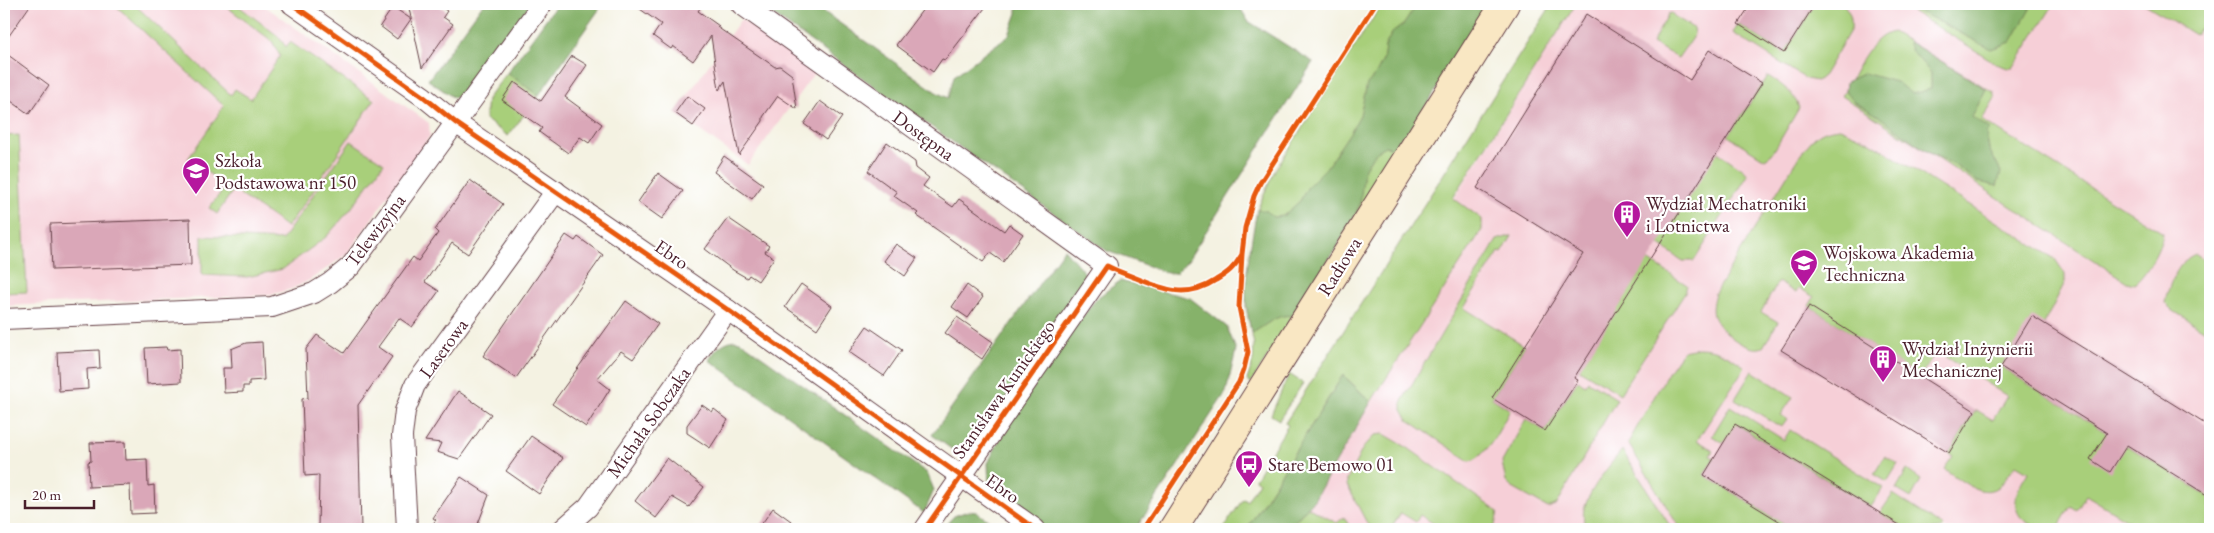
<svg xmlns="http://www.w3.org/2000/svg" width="2214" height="533" viewBox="0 0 2214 533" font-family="'EB Garamond',serif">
<rect width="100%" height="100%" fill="#fff"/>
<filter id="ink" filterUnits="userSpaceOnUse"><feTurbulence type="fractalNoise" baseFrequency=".02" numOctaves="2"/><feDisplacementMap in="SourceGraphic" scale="10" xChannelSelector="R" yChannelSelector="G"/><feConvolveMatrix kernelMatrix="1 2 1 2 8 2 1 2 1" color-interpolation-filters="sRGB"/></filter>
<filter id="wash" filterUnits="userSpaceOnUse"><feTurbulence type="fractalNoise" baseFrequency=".0096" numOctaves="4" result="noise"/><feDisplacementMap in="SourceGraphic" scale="20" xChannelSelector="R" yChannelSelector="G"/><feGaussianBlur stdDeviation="1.12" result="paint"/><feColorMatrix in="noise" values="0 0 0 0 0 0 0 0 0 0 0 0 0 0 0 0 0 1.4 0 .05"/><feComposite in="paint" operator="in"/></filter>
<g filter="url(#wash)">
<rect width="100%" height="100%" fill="#f4f2e2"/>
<g fill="#f6cfd7">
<polygon points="4,4 262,4 429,123 430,136 347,254 310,280 292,289 270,295 4,306"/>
<polygon points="1576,4 2210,4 2210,529 1247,529"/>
<polygon points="741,19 815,72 748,165 675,113"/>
</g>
<g fill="#a8cf7a" stroke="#797752">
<polygon points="114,4 134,4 231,95 235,89 251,99 280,56 272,41 223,4 236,4 278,36 286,47 290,42 374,100 321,178 322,179 287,227 232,189 232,192 217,214 209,208 225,187 227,186 188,159 224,106"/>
<polygon points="1382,4 1490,4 1251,383 1247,380 1253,361 1254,345 1246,307 1246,277 1257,210 1275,170"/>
<polygon points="1552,4 1576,4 1453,198 1482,219 1482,230 1371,402 1343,375 1247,529 1223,529 1243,499 1247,501 1259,482 1255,479 1288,425 1285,423"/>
<path d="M1815 4H1843C1850 12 1852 18 1851 29L1824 75 1817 81 1806 79 1733 33 1738 24 1784 53Z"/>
<polygon points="1900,4 2054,4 2013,68 2008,68 1999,65"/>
<polygon points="2145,4 2210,4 2210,36 2199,29 2195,35"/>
<polygon points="1669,13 1693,28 1694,35 1678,58 1652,43"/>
<path d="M1893 32 1993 92 1995 98 1982 120 2163 233C2162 246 2145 277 2134 284L2127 282 1842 96C1854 76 1869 36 1893 32Z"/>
<polygon points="507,73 539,95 508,136 485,119 487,99"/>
<path d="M1768 76C1782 85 1794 92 1799 108L1772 154 1765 159 1728 136Z"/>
<path d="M1840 128 1869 141 2055 259 2065 274V282L2044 324 2001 367 2210 497V529H2142L2086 495 2077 510 2071 506 2057 529C2037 529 2013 523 2016 498 2017 488 2024 480 2028 472L2016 465C2010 471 2007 478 2001 484 1984 502 1960 479 1944 469L1953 456 1949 453 1975 411H1978L1993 420 2007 396 1936 351 1920 377 1809 306 1814 297 1799 288 1796 293 1778 282 1761 312 1778 322 1763 347C1748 354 1718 330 1713 316 1711 308 1713 301 1715 293L1798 158C1812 140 1816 130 1840 128Z"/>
<polygon points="19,135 27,292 4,293 4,136"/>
<polygon points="351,141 384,163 350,210 326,237 283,269 247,277 202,275 202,236 282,240"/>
<polygon points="1716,151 1744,170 1748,175 1694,261 1683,261 1658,244"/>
<path d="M1510 236H1512L1502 253 1499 252 1464 308 1525 346 1492 398 1510 410C1502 424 1486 460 1469 461L1408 420 1402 410V401L1497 240Z"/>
<path d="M2196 254 2210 263V334L2172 310 2165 303C2168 286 2179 259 2196 254Z"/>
<polygon points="1648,260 1687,285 1685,293 1620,394 1579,369"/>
<path d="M1698 348C1717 348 1730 356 1745 367L1697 440 1713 450 1710 456 1714 458 1704 475 1792 529H1680L1628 443 1669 371 1683 351Z"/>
<polygon points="1752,371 1793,397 1781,415 1787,419 1781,427 1735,399"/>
<polygon points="1289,374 1303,383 1279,420 1271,415"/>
<polygon points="1578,380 1585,385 1588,381 1617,399 1557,504 1548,508 1511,487 1506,482 1502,462 1526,419 1545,431"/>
<polygon points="1730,406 1784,440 1790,430 1883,488 1871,507 1736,424 1724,443 1712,436"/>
<polygon points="1384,434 1408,448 1498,512 1494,529 1442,529 1420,515 1416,522 1401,513 1390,529 1370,529 1347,485 1347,480 1363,448 1375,435"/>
<path d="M1622 450 1672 529H1585C1584 521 1582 513 1585 506 1592 486 1609 466 1622 450Z"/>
<polygon points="1885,456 1898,464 1887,482 1874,474"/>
<polygon points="1907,470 1921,480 1911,498 1896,489"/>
<polygon points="1893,494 1944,527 1942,529 1906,529 1880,513"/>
<polygon points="1307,507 1337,523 1344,517 1351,529 1288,529"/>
</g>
<g fill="#86b26a" stroke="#68684a">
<polygon points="483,4 530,4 471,87 454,98 428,80"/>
<polygon points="557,4 603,4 539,95 507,73"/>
<polygon points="758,4 813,4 936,92 948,98 954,76 1009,35 1017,13 1017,4 1238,4 1248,21 1313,62 1188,260 1176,273 1167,273 1107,251"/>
<path d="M1417 4H1490L1399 149 1385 146 1378 150 1372 157 1364 170 1360 204 1351 224 1293 316C1277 313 1266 326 1252 333 1239 293 1250 251 1257 210L1267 211 1273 217 1283 216 1300 201 1308 186 1326 168 1351 131 1360 115 1367 84 1376 74 1383 60 1385 46 1392 33 1404 24Z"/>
<path d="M1901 4H2033L2011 42 1991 49C1961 34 1933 17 1901 4Z"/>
<polygon points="1908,41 1986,89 1972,117 1990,129 1986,133 1989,149 2001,172 1997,186 1978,182 1953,164 1928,152 1877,115 1856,103 1845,91 1846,82 1864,73 1896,82 1912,94 1931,89 1931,73 1911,50"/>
<polygon points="1064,249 1084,272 1086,284 970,449 953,450 932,435"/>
<polygon points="1120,281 1190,298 1227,327 1236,350 1226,392 1137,527 1132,529 1043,529 989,487 988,463 1002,435 1060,345 1097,298"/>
<path d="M734 340 740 341 927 473 934 490 924 513 709 360C716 349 721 343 734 340Z"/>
<polygon points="1343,375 1371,402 1314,500 1288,529 1247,529"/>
<polygon points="968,511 976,512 1002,529 942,529 954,516"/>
</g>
<g id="blocks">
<g fill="#daa7b8">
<polygon points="4,4 31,4 4,43"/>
<polygon points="408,4 437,4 447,11 443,17 453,24 422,68"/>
<polygon points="633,4 703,4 698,11 719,26 717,27 775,67 780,66 792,75 797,109 778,96 763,117 763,121 739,155 725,81 719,90 711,36 693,61 673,46 671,49 653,36 661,24"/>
<polygon points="927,4 988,4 945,60 942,59 933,72 896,45"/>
<polygon points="1751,4 1815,4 1784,53 1738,24"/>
<polygon points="393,7 411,19 397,39 380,26"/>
<polygon points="1586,14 1690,80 1709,50 1762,83 1574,378 1578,380 1545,431 1492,398 1583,254 1477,188"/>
<polygon points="4,52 49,85 29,114 4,96"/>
<polygon points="572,56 587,65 565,97 602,124 589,143 580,137 568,153 539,132 542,128 502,100 514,82 541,101"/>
<polygon points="687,96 705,109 693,126 675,113"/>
<polygon points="820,101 842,117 826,140 804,124"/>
<polygon points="887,142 915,162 916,168 929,178 923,186 953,207 959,199 1004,231 1009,224 1023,234 1003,262 990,253 983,262 916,215 918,213 894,196 897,192 868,171"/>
<polygon points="724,156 763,184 752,199 714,172"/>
<polygon points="658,173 683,191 662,219 638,202"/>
<polygon points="470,180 503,204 468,254 452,243 425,282 439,291 426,309 412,327 399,318 378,347 392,357 358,405 361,529 318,529 319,475 305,476 302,399 308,398 306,349 317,335 344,353 413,257 418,261 438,233 435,230"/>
<polygon points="728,218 769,246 765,252 774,258 758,281 749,275 747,278 733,270 705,249"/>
<polygon points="190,219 191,265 52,270 50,224"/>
<polygon points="566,235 575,241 578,237 603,255 516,378 483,356"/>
<polygon points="896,244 917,258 905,276 884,261"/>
<polygon points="801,284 832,306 817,329 785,307"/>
<polygon points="967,285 983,297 968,318 952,307"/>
<polygon points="626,301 658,324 633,359 621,351 597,379 610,389 586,427 552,404"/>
<polygon points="1809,306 1975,411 1949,453 1781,350"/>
<polygon points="2032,316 2210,427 2210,497 2127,445 2110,472 2090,459 2107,433 2001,367"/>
<polygon points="957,317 993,342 982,359 945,333"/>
<polygon points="867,326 902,350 884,376 849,352"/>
<polygon points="262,342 264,380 249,381 249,386 243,386 243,392 224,393 223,368 232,368 231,349 246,343"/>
<polygon points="166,347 167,350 180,349 181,382 147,384 145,348"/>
<polygon points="99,350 100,368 87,369 88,389 59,391 57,352"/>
<polygon points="458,391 491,414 459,459 437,452 441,443 425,441"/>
<polygon points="702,405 712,412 714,409 728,420 710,448 687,433 687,425"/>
<polygon points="1735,424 1880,513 1906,529 1792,529 1704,475"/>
<polygon points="531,436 563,458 539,494 506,471"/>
<polygon points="125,442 126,460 147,459 148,486 154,485 155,513 131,514 130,485 89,487 88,462 91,461 90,443"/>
<polygon points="667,458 704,487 689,507 672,497 656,518 635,501"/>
<polygon points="461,477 489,495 476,529 428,529 436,520 433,518"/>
<polygon points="773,508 802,529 758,529"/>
</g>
</g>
</g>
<g filter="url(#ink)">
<use href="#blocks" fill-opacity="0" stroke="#643f46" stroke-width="1"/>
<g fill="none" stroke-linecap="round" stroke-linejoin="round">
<g stroke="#643f46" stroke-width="22">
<g id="street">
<polyline points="292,4 424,97 456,123 728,310 1035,529"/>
<polyline points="741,4 1107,266 925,529"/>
<polyline points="4,319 272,307 314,293 330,283 351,266 542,4"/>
<polyline points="407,529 402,436 405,411 415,385 556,191"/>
<polyline points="563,529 588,507 728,310"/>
</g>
</g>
<g stroke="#643f46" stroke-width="30">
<polyline id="secondary" points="1173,529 1505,4"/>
</g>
<use href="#street" stroke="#fff" stroke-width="20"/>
<use href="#secondary" stroke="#f9e7c3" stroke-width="28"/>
<g stroke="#fff" stroke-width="8">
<g id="cycleway">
<polyline points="292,4 424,97 456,123 728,310 1035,529"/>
<path d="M925 529 1107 266C1116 271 1126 274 1136 278 1165 290 1187 299 1216 280 1228 273 1234 268 1241 256"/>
<polyline points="1143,529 1239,382 1244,369 1248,352 1239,307 1242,254 1245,228 1254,196 1260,183 1375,4"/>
</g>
</g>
<use href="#cycleway" stroke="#e8590c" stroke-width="5"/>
</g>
</g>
<defs>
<g id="school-pin" transform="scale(1.4375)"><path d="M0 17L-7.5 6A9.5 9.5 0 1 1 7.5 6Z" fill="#b5179e" stroke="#fff"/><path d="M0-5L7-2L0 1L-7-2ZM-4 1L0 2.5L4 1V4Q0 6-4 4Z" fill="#fff"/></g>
<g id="building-pin" transform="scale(1.4375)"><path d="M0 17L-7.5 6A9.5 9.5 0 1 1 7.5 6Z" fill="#b5179e" stroke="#fff"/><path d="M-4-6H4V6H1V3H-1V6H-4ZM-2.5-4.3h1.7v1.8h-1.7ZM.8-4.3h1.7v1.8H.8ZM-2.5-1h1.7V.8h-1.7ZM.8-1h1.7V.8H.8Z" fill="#fff"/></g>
<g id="university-pin" transform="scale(1.4375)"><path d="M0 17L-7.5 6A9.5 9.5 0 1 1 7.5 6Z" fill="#b5179e" stroke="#fff"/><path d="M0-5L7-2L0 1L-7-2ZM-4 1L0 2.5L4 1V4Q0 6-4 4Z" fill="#fff"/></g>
<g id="bus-pin" transform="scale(1.4375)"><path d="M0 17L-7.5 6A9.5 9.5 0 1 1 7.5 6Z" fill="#b5179e" stroke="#fff"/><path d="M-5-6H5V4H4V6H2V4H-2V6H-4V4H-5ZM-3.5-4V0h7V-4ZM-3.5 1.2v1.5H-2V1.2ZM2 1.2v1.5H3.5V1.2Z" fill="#fff"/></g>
</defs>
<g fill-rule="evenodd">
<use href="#school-pin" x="196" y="171"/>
<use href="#building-pin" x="1627" y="214"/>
<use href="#university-pin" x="1804" y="263"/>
<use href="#building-pin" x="1883" y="359"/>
<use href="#bus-pin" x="1249" y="464"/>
</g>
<g text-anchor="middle" stroke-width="4.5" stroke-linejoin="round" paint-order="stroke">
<g font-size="19" fill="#4a1f2b" stroke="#fff">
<text transform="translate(924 135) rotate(36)" y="7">Dostępna</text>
<text transform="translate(375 230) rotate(-53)" y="7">Telewizyjna</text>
<text transform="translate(672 254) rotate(35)" y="7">Ebro</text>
<text transform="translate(1339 266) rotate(-58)" y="7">Radiowa</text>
<text transform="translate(443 348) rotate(-54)" y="7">Laserowa</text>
<text transform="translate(1003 389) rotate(-55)" y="7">Stanisława Kunickiego</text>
<text transform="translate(648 422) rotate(-55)" y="7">Michała Sobczaka</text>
<text transform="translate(1003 488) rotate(35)" y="7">Ebro</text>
</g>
<g font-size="19" fill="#4a1f2b" stroke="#fff" text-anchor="start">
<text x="215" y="167">Szkoła<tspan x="215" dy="22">Podstawowa nr 150</tspan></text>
<text x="1646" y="210">Wydział Mechatroniki<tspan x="1646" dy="22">i Lotnictwa</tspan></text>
<text x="1823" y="259">Wojskowa Akademia<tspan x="1823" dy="22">Techniczna</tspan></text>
<text x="1902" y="355">Wydział Inżynierii<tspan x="1902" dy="22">Mechanicznej</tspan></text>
<text x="1268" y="471">Stare Bemowo 01</text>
</g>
</g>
<rect width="2214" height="533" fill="none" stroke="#fff" stroke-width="20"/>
<path d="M25 500v8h69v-8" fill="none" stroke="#4a1f2b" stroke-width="2.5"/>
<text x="32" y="500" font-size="15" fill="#4a1f2b" stroke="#ffffff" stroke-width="4" paint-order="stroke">20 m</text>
</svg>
